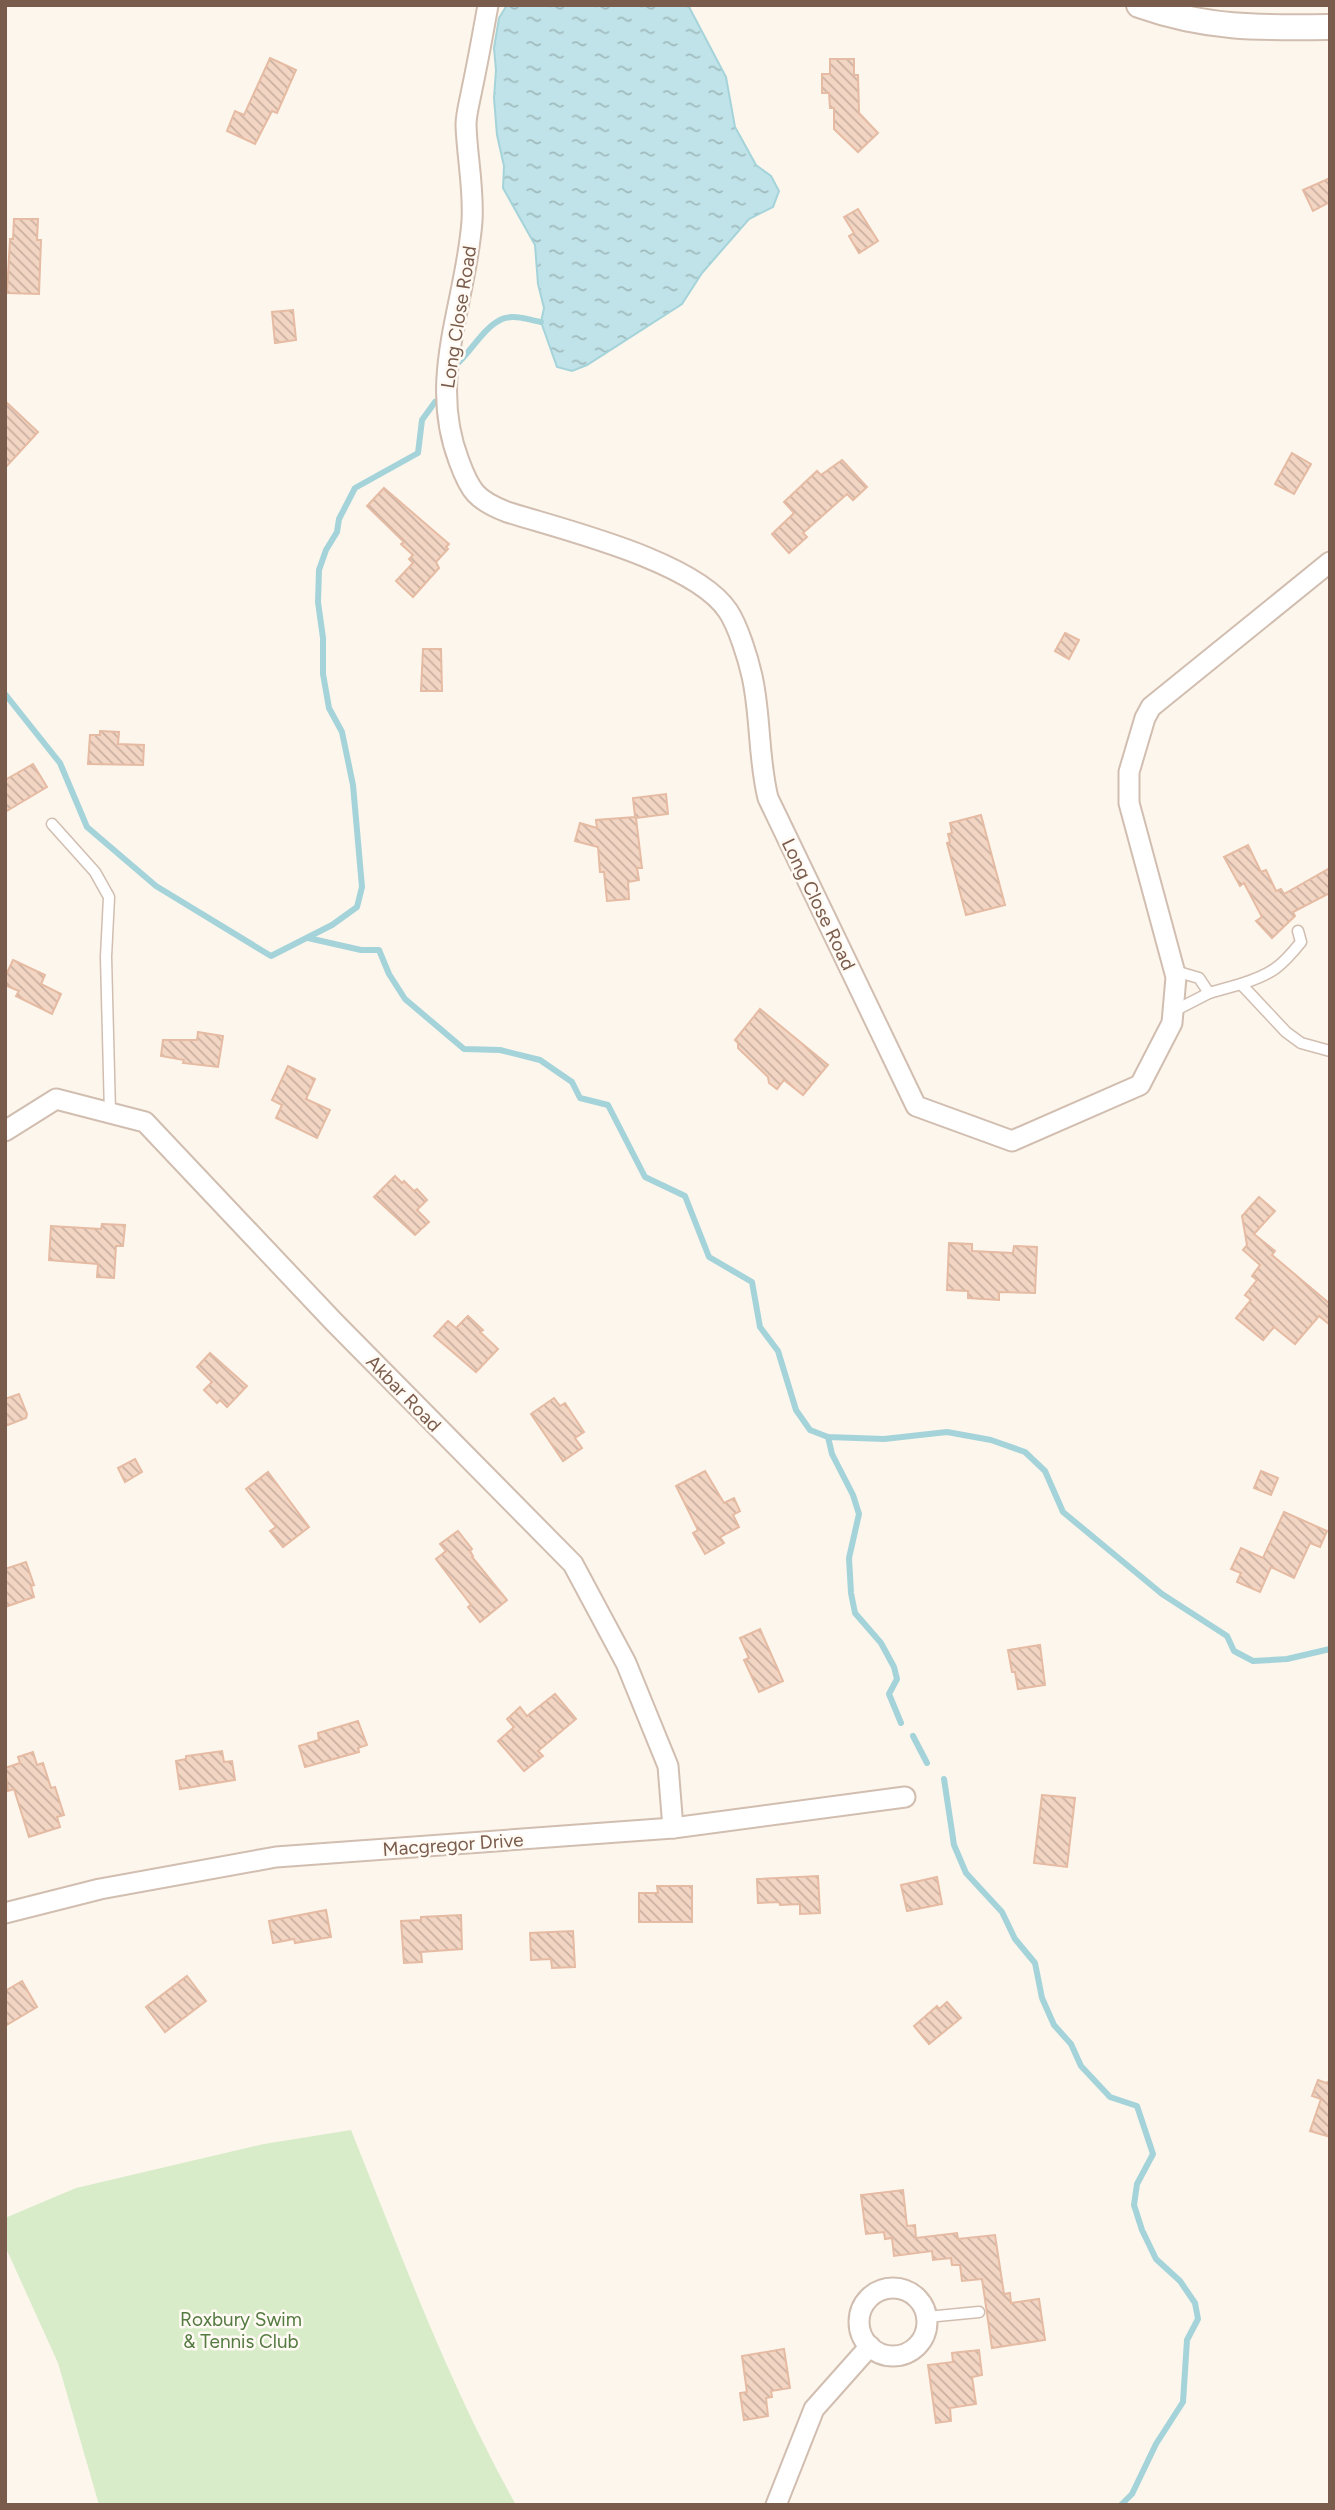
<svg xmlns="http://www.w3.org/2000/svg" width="1335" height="2510" viewBox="0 0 1335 2510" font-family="Figtree,sans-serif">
<defs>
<pattern id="water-ripples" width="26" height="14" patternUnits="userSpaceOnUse" patternTransform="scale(1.75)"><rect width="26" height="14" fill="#bfe3e8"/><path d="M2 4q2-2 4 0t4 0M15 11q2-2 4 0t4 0" fill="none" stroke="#a0bbbe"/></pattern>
<pattern id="building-back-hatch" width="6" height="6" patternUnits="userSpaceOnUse" patternTransform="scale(1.75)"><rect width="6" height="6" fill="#f3d5c3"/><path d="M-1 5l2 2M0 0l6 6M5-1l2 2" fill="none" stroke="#cab0a1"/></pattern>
</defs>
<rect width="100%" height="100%" fill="#fdf6ec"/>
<path fill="#d8ecc9" d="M351 2130C402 2257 449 2385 516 2505H99L58 2363 5 2246V2218L76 2188 264 2144Z"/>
<polygon fill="url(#water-ripples)" stroke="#a5d3da" stroke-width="2" points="507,5 688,5 726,77 735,127 756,165 771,176 779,191 773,207 749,219 702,273 682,304 587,365 572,371 557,367 541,322 544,308 538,284 535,245 503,188 504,166 497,135 494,98 496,70 494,48 499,18"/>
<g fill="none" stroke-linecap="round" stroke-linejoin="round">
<g stroke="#a5d3da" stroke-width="6">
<path d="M458 363C472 350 484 327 502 319 513 314 530 320 541 322"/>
<polyline points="5,694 60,763 87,827 156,886 271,956 332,925 357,907 362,887 353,785 342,732 329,708 323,674 323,638 318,602 319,570 326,550 337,532 339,519 355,488 418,453 422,420 435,402"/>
<polyline points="308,938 361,950 379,950 389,974 405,999 464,1049 500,1050 540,1060 572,1082 580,1098 608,1105 645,1177 685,1196 709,1257 752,1282 760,1327 778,1351 796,1410 810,1430 828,1437 884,1439 947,1432 991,1440 1025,1452 1045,1471 1063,1512 1162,1594 1227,1636 1234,1651 1253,1661 1287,1659 1330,1649"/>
<polyline points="828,1437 832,1454 853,1495 859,1514 849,1558 851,1593 855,1613 881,1643 894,1667 897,1679 889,1694 901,1723"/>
<polyline points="913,1736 927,1763"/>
<polyline points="944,1779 954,1845 966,1873 1002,1912 1015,1939 1035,1963 1042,1998 1054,2025 1071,2044 1081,2066 1110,2097 1137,2106 1153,2154 1137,2184 1134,2205 1142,2230 1156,2259 1180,2281 1195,2303 1198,2319 1187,2340 1183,2402 1156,2444 1132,2494 1121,2505"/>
</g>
</g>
<g fill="url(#building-back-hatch)" stroke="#e6bba3" stroke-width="2">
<polygon points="270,58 296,70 277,113 272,111 255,144 227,131 235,111 244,115"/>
<polygon points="830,59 854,59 854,75 858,75 859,113 878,133 858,152 834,129 834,108 830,108 829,93 822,93 822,74 830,74"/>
<polygon points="1330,178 1330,202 1313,211 1303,190"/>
<polygon points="858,209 878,241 859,253 849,236 854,233 844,217"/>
<polygon points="14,219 38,219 37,240 41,240 39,294 7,293 10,239 13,239"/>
<polygon points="293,310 296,340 275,343 272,312"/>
<polygon points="5,401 38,432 5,468"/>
<polygon points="1292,453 1311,464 1294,494 1275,484"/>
<polygon points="842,460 867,487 853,500 847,494 803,533 807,537 789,553 772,534 794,513 784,502 817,471 821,475"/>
<polygon points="384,488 449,544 446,547 448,549 436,562 439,568 413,597 396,581 413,563 409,559 413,555 401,544 404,542 367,506"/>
<polygon points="1065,633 1079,640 1069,659 1055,651"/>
<polygon points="423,649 441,649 442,691 421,691"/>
<polygon points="100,731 119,732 118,744 144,745 143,765 88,764 90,735 100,735"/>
<polygon points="33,764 47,787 5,812 5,780"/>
<polygon points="666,794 668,814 636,818 642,868 637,868 639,880 628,882 629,899 607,901 604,872 600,872 598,847 575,841 580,823 597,828 596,820 635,817 633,798"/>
<polygon points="981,815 1005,905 966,915 947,843 950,842 948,834 952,833 950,823"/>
<polygon points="1248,845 1261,872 1266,870 1276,891 1281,889 1284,894 1330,868 1330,893 1293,912 1295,916 1272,938 1256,921 1262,917 1244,883 1240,886 1224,857"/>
<polygon points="13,960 45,975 41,984 61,994 52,1014 16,996 19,991 5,985 5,977"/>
<polygon points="760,1009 828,1065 803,1095 784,1080 777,1089 769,1083 768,1077 738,1048 738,1043 735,1040"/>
<polygon points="198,1032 223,1036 218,1067 183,1063 184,1060 161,1056 163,1040 197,1040"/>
<polygon points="288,1066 315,1079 306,1099 330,1110 317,1138 276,1118 282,1105 272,1100"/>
<polygon points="395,1176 402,1183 404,1181 414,1191 417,1189 427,1200 417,1210 429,1222 415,1235 374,1197"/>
<polygon points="1259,1197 1275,1211 1254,1234 1275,1251 1272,1255 1330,1304 1330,1325 1319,1316 1295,1344 1274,1327 1263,1340 1236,1318 1251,1300 1245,1295 1257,1280 1252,1276 1260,1265 1243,1250 1247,1245 1242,1216"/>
<polygon points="102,1224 125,1225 123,1246 116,1246 114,1278 97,1277 98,1264 49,1260 51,1226 101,1229"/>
<polygon points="949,1243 972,1244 972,1251 1013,1253 1014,1246 1037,1247 1035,1293 999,1292 999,1300 968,1298 968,1291 947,1290"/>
<polygon points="468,1316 483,1330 480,1332 498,1349 476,1372 434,1336 448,1321 456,1328"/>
<polygon points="210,1353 247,1386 227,1407 220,1400 217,1403 204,1390 212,1382 197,1367"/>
<polygon points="19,1394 27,1414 26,1418 5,1426 5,1399"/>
<polygon points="554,1398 560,1406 565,1403 584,1432 575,1438 582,1448 563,1461 531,1414"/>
<polygon points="135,1459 142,1472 125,1482 118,1468"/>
<polygon points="705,1471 724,1503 734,1498 740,1511 733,1515 739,1527 720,1537 724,1543 705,1554 693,1533 698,1530 676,1486"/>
<polygon points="1261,1471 1278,1478 1271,1495 1254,1488"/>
<polygon points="268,1472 309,1527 283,1547 270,1531 276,1527 246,1489"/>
<polygon points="1284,1512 1327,1531 1320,1547 1310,1543 1294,1578 1271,1567 1260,1592 1237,1582 1241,1573 1231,1569 1241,1548 1263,1558"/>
<polygon points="458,1531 472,1549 470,1551 473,1556 472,1557 507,1600 480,1622 468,1607 471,1605 436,1559 446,1551 440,1544"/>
<polygon points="26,1562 34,1585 31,1586 34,1597 5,1607 5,1569"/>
<polygon points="760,1629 783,1681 759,1692 744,1660 749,1658 740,1638"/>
<polygon points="1040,1645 1045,1685 1018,1689 1015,1672 1012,1672 1008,1650"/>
<polygon points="555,1694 576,1719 538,1751 543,1756 524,1771 498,1741 514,1727 507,1719 520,1707 527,1716"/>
<polygon points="358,1721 367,1745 358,1748 359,1752 305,1767 299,1746 319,1740 318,1733"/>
<polygon points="222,1751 224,1762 232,1761 235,1780 180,1789 176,1761 186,1759 186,1756"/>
<polygon points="33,1752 37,1765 43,1763 51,1788 55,1787 64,1815 57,1817 60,1827 29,1837 14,1789 8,1791 5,1768 20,1763 18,1757"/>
<polygon points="1042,1795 1075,1798 1067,1867 1034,1863"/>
<polygon points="818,1876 820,1913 800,1914 800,1904 780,1905 779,1902 758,1903 757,1879"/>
<polygon points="937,1877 942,1904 907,1911 901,1885"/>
<polygon points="657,1886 692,1886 692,1922 639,1922 639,1893 658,1893"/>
<polygon points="326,1910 331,1937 295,1943 294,1939 273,1943 269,1921"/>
<polygon points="461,1915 462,1949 421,1952 422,1962 404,1963 401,1921 421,1920 421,1917"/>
<polygon points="573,1931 575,1967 552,1968 551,1959 531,1960 530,1933"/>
<polygon points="187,1976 206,2001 165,2032 146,2007"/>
<polygon points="22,1981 37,2007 5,2026 5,1991"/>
<polygon points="947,2002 961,2018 929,2044 914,2026 937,2006 939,2009"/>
<polygon points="1318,2080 1326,2083 1330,2081 1330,2137 1310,2131 1321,2099 1312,2096"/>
<polygon points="903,2190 907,2226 915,2225 916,2238 957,2233 958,2239 995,2235 1004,2294 1010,2293 1011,2303 1039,2299 1045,2340 992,2348 982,2279 962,2281 960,2265 952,2265 951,2258 933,2260 932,2251 894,2256 892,2238 885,2239 884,2232 866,2234 861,2195"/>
<polygon points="784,2349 790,2388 771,2391 772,2397 766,2398 768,2416 744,2420 740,2393 747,2392 742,2356"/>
<polygon points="979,2350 982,2375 972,2377 976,2404 950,2408 951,2421 936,2423 928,2365 953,2362 952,2353"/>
</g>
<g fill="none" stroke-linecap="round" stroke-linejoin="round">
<g stroke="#d1beb0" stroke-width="13">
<g id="service">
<polyline points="52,824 95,872 109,897 106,957 110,1113"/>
<polyline points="1175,971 1199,978 1209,993"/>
<path d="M1241 984C1272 974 1281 967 1301 942L1298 931"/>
<polyline points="1174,1011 1209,993 1241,984 1286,1032 1301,1043 1330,1051"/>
<polyline points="927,2317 979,2312"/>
</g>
</g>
<g stroke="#d1beb0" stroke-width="23">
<g id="minor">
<path d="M488 5C483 33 478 61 472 89 470 100 466 114 466 125 467 157 474 188 472 221 466 304 427 378 459 461 470 491 476 500 507 512 564 530 695 561 728 611 738 626 748 658 752 676 761 716 758 758 768 798L916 1106 1012 1141 1140 1085 1172 1023 1176 977 1129 803V772L1145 718 1151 707 1330 562"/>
<polyline points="5,1131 56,1099 145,1122 334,1322 573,1564 626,1663 668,1766 673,1828"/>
<polyline points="5,1913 100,1889 276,1857 673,1828 905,1797"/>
<circle cx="893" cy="2322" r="34"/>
<polyline points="776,2505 814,2409 870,2346"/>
</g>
</g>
<g stroke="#d1beb0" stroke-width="28">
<path id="tertiary" d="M1139 5C1207 29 1259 28 1330 27"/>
</g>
<use href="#service" stroke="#fff" stroke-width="10"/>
<use href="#minor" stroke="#fff" stroke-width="19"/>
<use href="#tertiary" stroke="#fff" stroke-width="24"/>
</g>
<g text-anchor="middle" stroke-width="5" stroke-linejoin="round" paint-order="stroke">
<g font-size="19" fill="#7a5c4d" stroke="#fffaf3">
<text transform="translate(458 317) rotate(-81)" y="7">Long Close Road</text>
<text transform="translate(819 904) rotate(64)" y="7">Long Close Road</text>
<text transform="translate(404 1393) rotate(46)" y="7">Akbar Road</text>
<text transform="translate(453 1844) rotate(-4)" y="7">Macgregor Drive</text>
</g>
<g font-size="19" fill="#537a41" stroke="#fffaf3">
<text x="241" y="2326">Roxbury Swim<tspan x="241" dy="22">&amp; Tennis Club</tspan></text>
</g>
</g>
<rect width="1335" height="2510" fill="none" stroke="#7a5c4d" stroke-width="14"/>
</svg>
